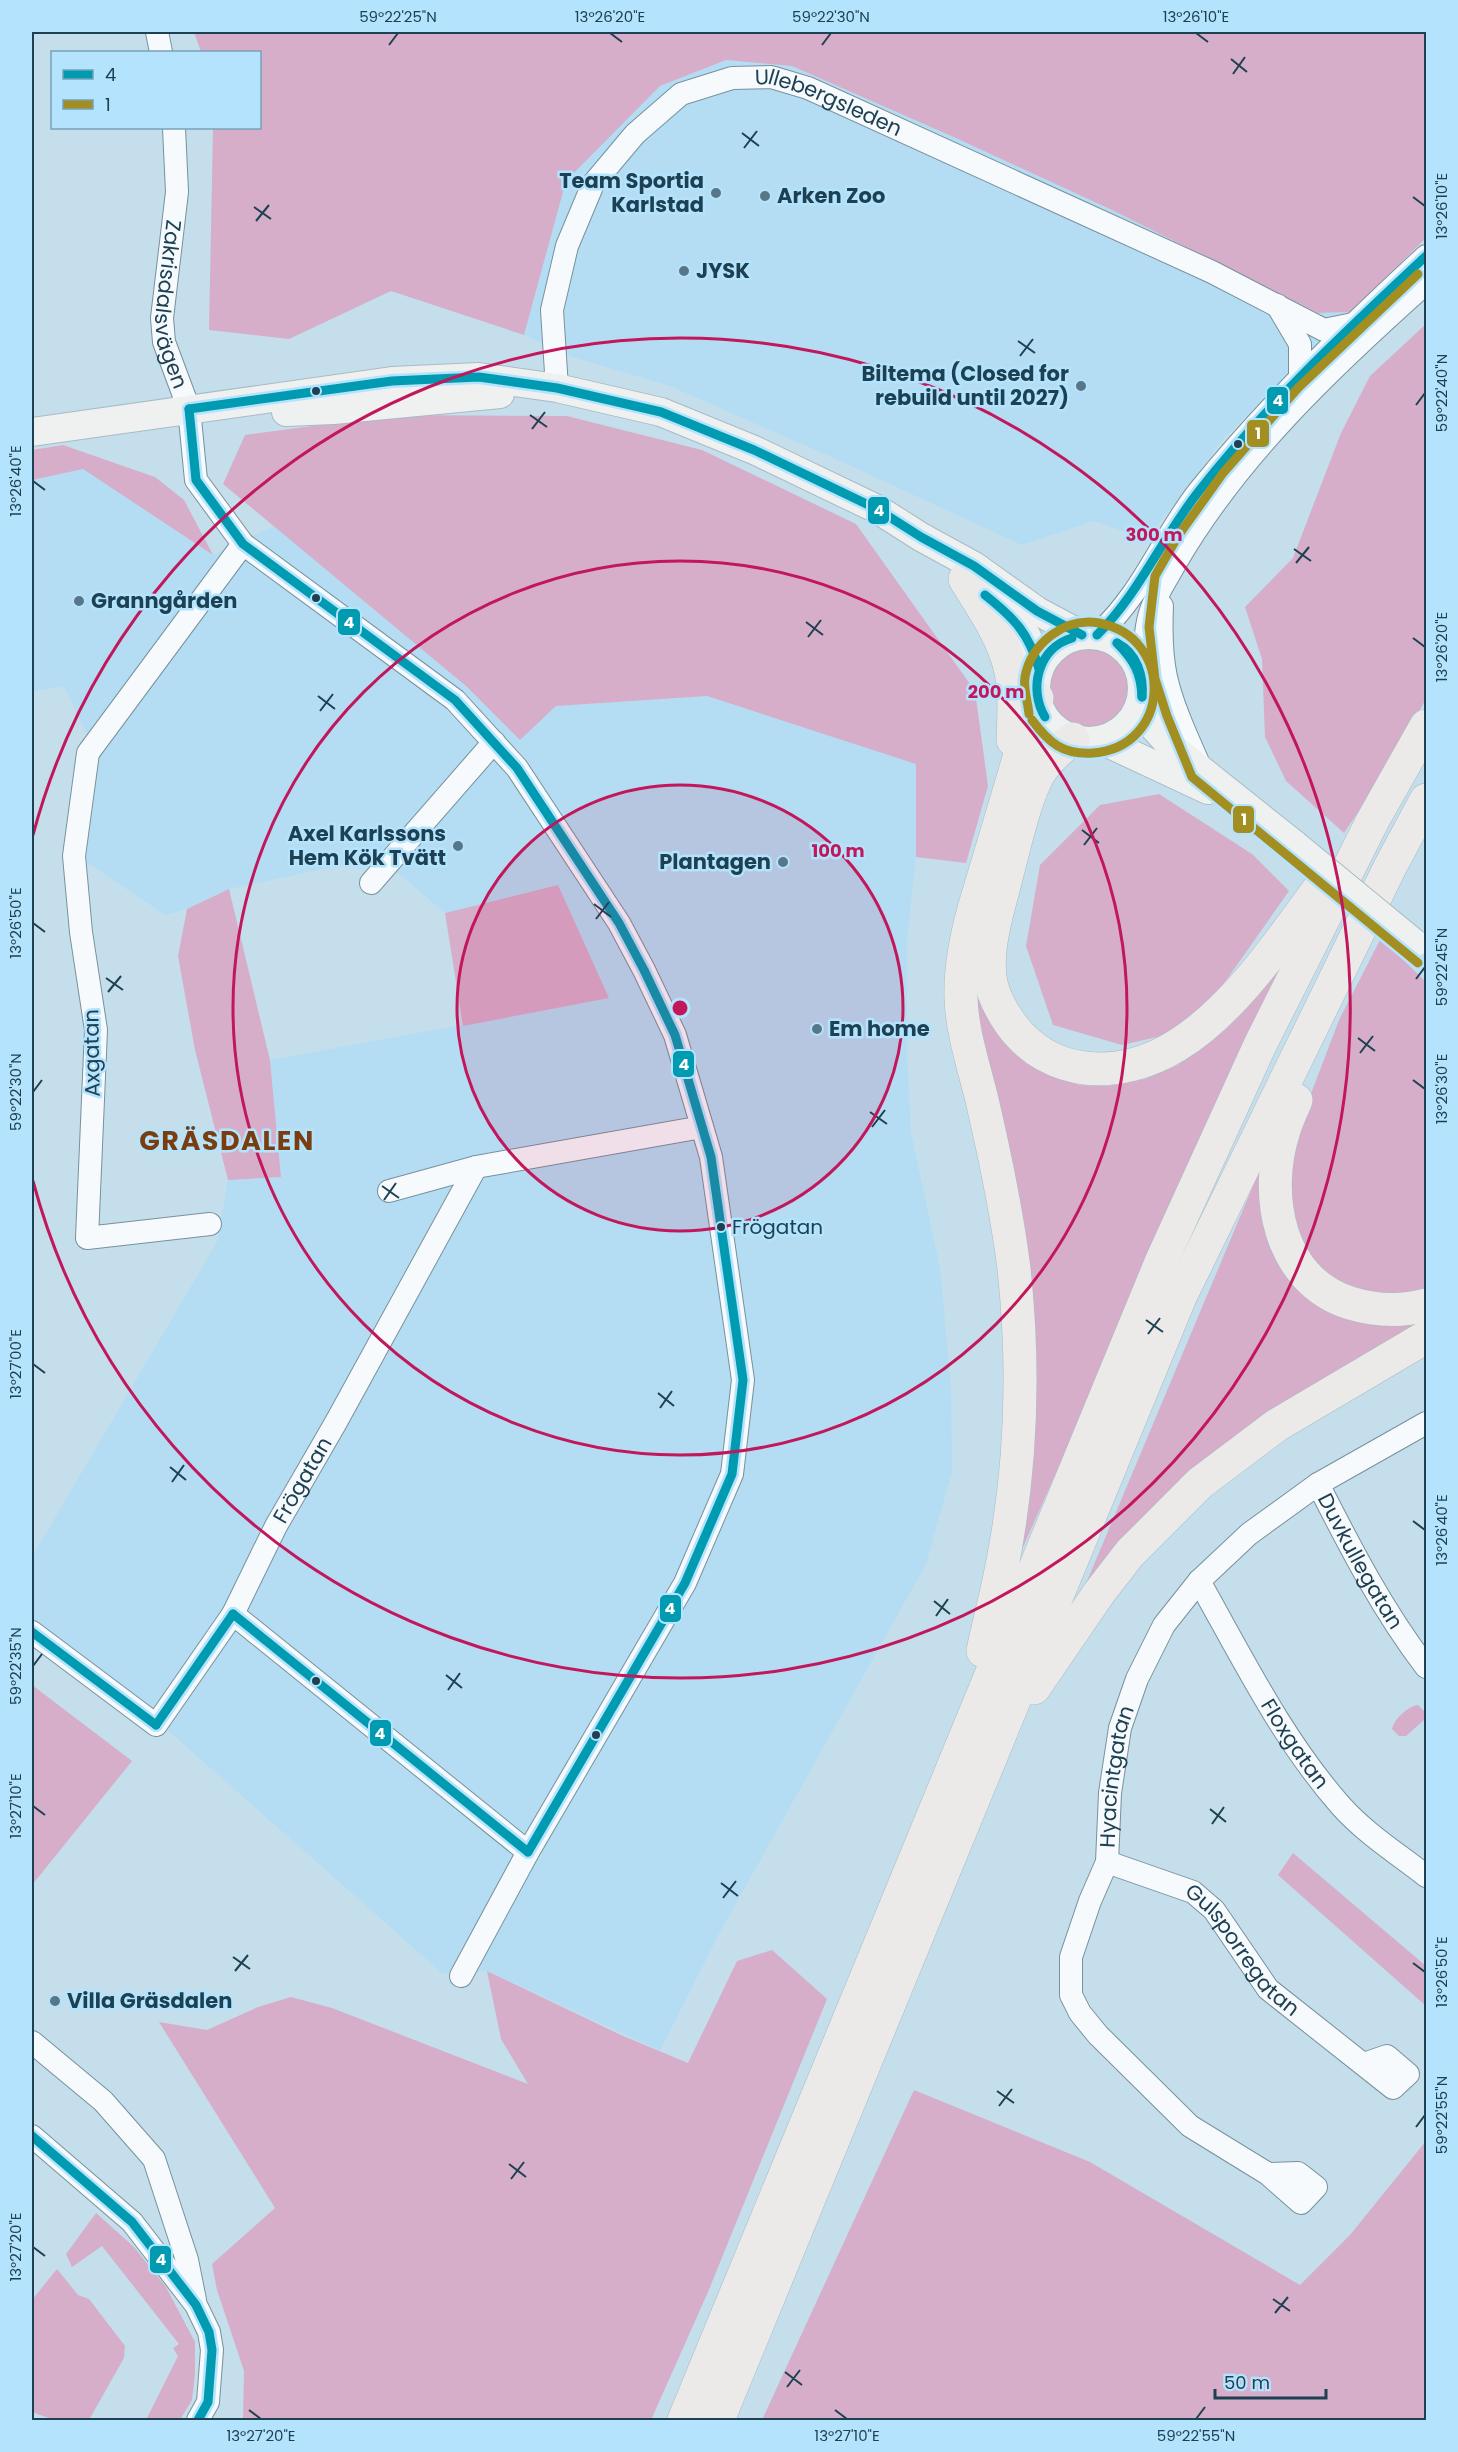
<svg xmlns="http://www.w3.org/2000/svg" width="1458" height="2452" viewBox="0 0 1458 2452" font-family="Poppins,sans-serif">
<rect width="100%" height="100%" fill="#c4deec"/>
<g fill="#b4ddf3">
<polygon points="726,60 792,66 958,139 1112,210 1318,313 1350,312 1223,439 1158,525 1150,540 1094,521 1022,545 829,456 670,386 572,357 524,335 566,181 660,86"/>
<polygon points="83,468 213,555 274,526 466,686 520,739 556,706 707,696 917,764 916,857 907,940 907,1053 911,1133 940,1268 951,1387 952,1472 926,1564 720,1932 660,2051 488,1971 442,1973 172,1734 32,1622 32,1557 217,1242 228,1180 281,1177 270,1060 609,998 558,885 445,913 379,857 229,889 187,909 165,915 85,861 99,759 64,686 32,692 32,480"/>
</g>
<g fill="#d6aeca">
<polygon points="194,32 1426,32 1426,238 1350,312 1318,313 1112,210 958,139 792,66 726,60 660,86 566,181 524,335 391,291 289,339 209,330 213,128 260,128 260,52 201,52"/>
<polygon points="1426,324 1426,699 1383,775 1344,833 1286,781 1265,737 1262,659 1245,607 1293,558 1341,433 1370,376"/>
<polygon points="395,415 567,416 702,450 856,524 975,691 988,786 966,863 916,857 916,764 707,696 556,706 520,740 466,686 223,484 245,435"/>
<polygon points="63,445 155,477 184,500 213,555 83,469 32,480 32,450"/>
<circle cx="1089" cy="689" r="41"/>
<polygon points="1035,727 1054,744 983,936 1046,1070 1079,1085 1108,1086 1145,1079 1178,1065 1212,1036 1279,971 1020,1554 988,1100 973,968"/>
<polygon points="1159,794 1252,854 1289,891 1213,999 1170,1034 1122,1045 1053,1025 1026,946 1040,865 1100,805"/>
<polygon points="558,885 609,998 463,1026 445,913"/>
<polygon points="229,889 270,1060 281,1177 228,1180 195,1050 178,956 187,909"/>
<polygon points="1381,938 1426,982 1426,1297 1386,1302 1318,1279 1284,1196 1301,1120 1339,1020"/>
<polygon points="1266,1155 1264,1218 1279,1267 1307,1297 1426,1317 1328,1381 1077,1605"/>
<polygon points="32,1685 132,1761 32,1885"/>
<path d="M1418 1705 1425 1712 1424 1720 1406 1736H1399L1392 1729C1394 1719 1408 1706 1418 1705Z"/>
<polygon points="1293,1853 1426,1966 1426,2006 1278,1875"/>
<polygon points="772,1950 827,1999 708,2292 651,2420 243,2420 244,2371 217,2290 212,2264 275,2208 159,2022 207,2030 258,2007 291,1997 332,2008 528,2084 501,2039 487,1971 623,2036 688,2063 737,1961"/>
<polygon points="914,2090 1090,2162 1300,2285 1350,2235 1426,2141 1426,2420 762,2420"/>
<polygon points="96,2213 134,2247 166,2287 195,2342 195,2374 192,2400 180,2420 146,2420 178,2356 173,2348 179,2344 102,2246 72,2267 66,2254"/>
<polygon points="57,2269 78,2295 89,2299 125,2346 124,2358 89,2420 54,2420 32,2412 32,2300"/>
</g>
<g fill="none" stroke-linecap="round" stroke-linejoin="round">
<g stroke="#78919d" stroke-width="24">
<g id="minor">
<polyline points="157,32 161,52"/>
<path id="s1" d="M174 128 177 192 162 318 164 342 189 409 196 480 243 544 455 700 517 768 619 923 644 970 675 1035 711 1157 743 1380 732 1474 685 1583 528 1852 461 1976"/>
<polyline points="1277,305 1300,344 1300,376"/>
<path id="s2" d="M557 388 552 310 567 246 593 184 635 134 681 94 732 78 771 77 808 88 1212 272 1324 330 1353 324"/>
<path d="M1162 606C1161 629 1161 654 1166 677 1173 708 1188 739 1201 769"/>
<path d="M1097 635C1143 594 1162 538 1199 491 1268 406 1346 330 1426 256"/>
<path d="M1143 680C1144 661 1144 640 1148 621 1152 601 1165 582 1175 564 1238 455 1333 366 1426 283"/>
<polyline points="371,883 494,742"/>
<polyline points="389,1191 476,1167 702,1127"/>
<polyline points="210,1224 87,1238 96,1030 81,932 74,856 88,753 243,544"/>
<path id="s3" d="M1318 1484C1350 1547 1383 1611 1426 1667"/>
<path id="s4" d="M1199 1581C1243 1659 1282 1739 1341 1806 1365 1833 1398 1854 1426 1876"/>
<polyline points="233,1614 528,1852"/>
<path id="s5" d="M32 1632 156 1725 233 1614 276 1526 335 1424 476 1167"/>
<path id="s6" d="M1107 1862 1193 1892 1214 1910 1268 1989 1393 2088 1408 2074 1387 2056 1364 2064"/>
<polyline points="32,2042 103,2101 154,2159 187,2260 195,2300"/>
<polyline points="32,2136 132,2222 196,2305 209,2332 212,2350 208,2402 198,2420"/>
<path id="s7" d="M1268 2174 1298 2173 1316 2187 1301 2203 1268 2174 1190 2126 1098 2035 1080 2013 1071 1995V1957L1090 1901 1107 1862 1110 1793 1120 1728 1137 1679 1164 1625 1199 1581 1249 1534 1318 1484 1426 1423"/>
</g>
</g>
<g stroke="#a8bbc5" stroke-width="30">
<g id="major">
<polyline points="286,412 333,410 500,394"/>
<polyline points="32,432 392,381 479,377 557,388 661,412 754,450 877,509 921,537 974,566 1037,611 1082,635"/>
<path d="M985 595C1015 619 1030 630 1039 669"/>
<circle cx="1089" cy="688" r="53"/>
<polyline points="1141,704 1148,721 1172,747 1295,845"/>
<polyline points="1101,740 1208,790"/>
</g>
</g>
<g stroke="#a8bbc5" stroke-width="34">
<g id="highway">
<path d="M965 579C980 604 998 629 1007 657 1016 682 1014 713 1013 740"/>
<path d="M1073 739C1058 750 1044 762 1036 779 1023 807 1016 840 1008 870 1000 904 986 942 990 977 992 993 1001 1010 1010 1023 1050 1079 1120 1080 1176 1046 1237 1009 1284 935 1327 878"/>
<path d="M1296 1100C1292 1110 1287 1120 1284 1130 1263 1194 1278 1280 1350 1303 1376 1311 1400 1312 1426 1305"/>
<path d="M983 1651C988 1626 995 1601 1000 1576 1021 1476 1025 1371 1014 1269 1007 1212 995 1156 982 1100 974 1067 962 1032 961 998 960 968 966 938 974 909L1037 698"/>
<polyline points="1034,1688 1099,1593 1130,1553 1200,1483 1277,1425 1426,1337"/>
<polyline points="684,2420 1162,1260 1260,1045 1373,820 1426,726"/>
<polyline points="718,2420 1180,1297 1390,867 1426,800"/>
</g>
</g>
<use href="#minor" stroke="#f6fafc" stroke-width="22"/>
<use href="#major" stroke="#eff1f1" stroke-width="28"/>
<use href="#highway" stroke="#ebeae9" stroke-width="33"/>
<g stroke="#a8bbc5" stroke-width="30" stroke-linecap="butt">
<polyline id="major-bridge" points="1295,845 1414,943"/>
</g>
<use href="#major-bridge" stroke="#eff1f1" stroke-width="28"/>
<g stroke="#b3e3fd" stroke-width="14">
<g id="bus-1">
<polyline points="189,409 196,480 243,544 455,700 517,768 619,923 644,970 675,1035 711,1157 743,1380 732,1474 685,1583 528,1852"/>
<polyline points="189,409 392,381 479,377 557,388 661,412 754,450 877,509 921,537 974,566 1037,611 1082,635"/>
<path d="M985 595C1014 618 1029 633 1039 669"/>
<path d="M1097 635C1140 592 1162 538 1199 491 1266 405 1347 330 1426 256"/>
<path d="M1117 643C1137 653 1144 676 1142 697"/>
<path d="M1117 643C1134 660 1141 673 1142 697"/>
<path d="M1045 717C1028 689 1038 648 1072 638"/>
<polyline points="233,1614 528,1852"/>
<polyline points="32,1632 156,1725"/>
<polyline points="156,1725 233,1614"/>
<polyline points="32,2136 132,2222 196,2305 209,2332 212,2350 208,2402 198,2420"/>
</g>
</g>
<g stroke="#b3e3fd" stroke-width="14">
<g id="bus-2">
<polyline points="1418,274 1298,388 1223,473 1178,536 1155,576 1149,627 1155,679 1167,716 1192,777 1418,963"/>
<path d="M1029 714C1028 702 1023 689 1025 677 1031 644 1064 617 1099 623 1175 637 1172 747 1093 753 1063 755 1049 743 1032 720"/>
</g>
</g>
<use href="#bus-1" stroke="#009ab1" stroke-width="9"/>
<use href="#bus-2" stroke="#a38f21" stroke-width="9"/>
</g>
<path fill="none" stroke="#1d4052" stroke-width="2" d="M610 33 622 42M1196 33 1208 42M389 45 398 33M822 45 831 33M1231 59 1247 72M1233 74 1245 57M742 133 759 146M744 148 757 131M1413 197 1425 206M254 207 271 219M256 221 269 205M1018 341 1035 353M1020 356 1033 339M1416 405 1425 393M530 415 547 427M532 429 545 412M33 481 45 490M1294 549 1311 561M1296 563 1309 547M806 622 823 635M808 637 821 620M1413 638 1425 647M318 696 335 709M320 711 333 694M1082 830 1099 843M1084 845 1097 828M594 904 611 917M596 919 609 902M33 923 45 932M106 978 123 990M1416 979 1425 967M108 992 121 976M1358 1038 1375 1051M1360 1053 1373 1036M1413 1080 1425 1089M33 1092 42 1080M870 1112 887 1124M872 1127 885 1110M382 1186 399 1198M384 1200 396 1183M1146 1320 1163 1332M1148 1334 1160 1318M33 1364 45 1373M658 1393 674 1406M660 1408 672 1391M170 1467 186 1480M172 1482 184 1465M1413 1521 1425 1530M934 1601 950 1614M936 1616 948 1599M33 1666 42 1654M446 1675 462 1688M448 1690 460 1673M33 1806 45 1815M1210 1809 1226 1822M1212 1824 1224 1807M721 1883 738 1896M723 1898 736 1881M233 1957 250 1969M1413 1963 1425 1972M235 1971 248 1955M997 2091 1014 2103M999 2106 1012 2089M1416 2127 1425 2115M509 2164 526 2177M511 2179 524 2162M33 2247 45 2256M1273 2299 1290 2311M1275 2313 1288 2297M785 2372 802 2385M787 2387 800 2370M249 2410 261 2419M835 2410 847 2419M1196 2419 1205 2407"/>
<circle cx="680" cy="1008" r="223" fill="#c2185b" fill-opacity=".12"/>
<g fill="none" stroke="#c2185b" stroke-width="3">
<circle cx="680" cy="1008" r="223"/>
<circle cx="680" cy="1008" r="447"/>
<path d="M33 835A670 670 0 1 1 33 1181"/>
</g>
<g fill="#577788" stroke="#b3e3fd" stroke-width="2">
<circle cx="716" cy="193" r="6"/>
<circle cx="765" cy="196" r="6"/>
<circle cx="684" cy="271" r="6"/>
<circle cx="1081" cy="386" r="6"/>
<circle cx="79" cy="601" r="6"/>
<circle cx="458" cy="846" r="6"/>
<circle cx="783" cy="862" r="6"/>
<circle cx="817" cy="1029" r="6"/>
<circle cx="55" cy="2001" r="6"/>
</g>
<g fill="#1d4052" stroke="#b3e3fd" stroke-width="2">
<circle cx="316" cy="391" r="5"/>
<circle cx="1238" cy="444" r="5"/>
<circle cx="316" cy="598" r="5"/>
<circle cx="721" cy="1227" r="5"/>
<circle cx="316" cy="1681" r="5"/>
<circle cx="596" cy="1735" r="5"/>
</g>
<g text-anchor="middle" stroke-width="5" stroke-linejoin="round" paint-order="stroke">
<g font-size="20" fill="#1d4052" stroke="#b3e3fd" text-anchor="start">
<text x="732" y="1234">Frögatan</text>
</g>
<g font-size="21" fill="#1d4052" stroke="#b3e3fd">
<text dy="7" stroke="none"><textPath href="#s2" startOffset="492">Ullebergsleden</textPath></text>
<text dy="7" stroke="none"><textPath href="#s1" startOffset="178">Zakrisdalsvägen</textPath></text>
<text transform="translate(92 1053) rotate(-91)" y="7">Axgatan</text>
<text dy="7" stroke="none"><textPath href="#s5" startOffset="441">Frögatan</textPath></text>
<text dy="7" stroke="none"><textPath href="#s3" startOffset="88">Duvkullegatan</textPath></text>
<text dy="7" stroke="none"><textPath href="#s4" startOffset="189">Floxgatan</textPath></text>
<text dy="7" stroke="none"><textPath href="#s7" startOffset="614">Hyacintgatan</textPath></text>
<text dy="7" stroke="none"><textPath href="#s6" startOffset="168">Gulsporregatan</textPath></text>
</g>
<g font-size="21" font-weight="bold" fill="#1d4052" stroke="#b3e3fd" text-anchor="start">
<text x="704" y="188" text-anchor="end">Team Sportia<tspan x="704" dy="24">Karlstad</tspan></text>
<text x="777" y="203">Arken Zoo</text>
<text x="696" y="278">JYSK</text>
<text x="1069" y="381" text-anchor="end">Biltema (Closed for<tspan x="1069" dy="24">rebuild until 2027)</tspan></text>
<text x="91" y="608">Granngården</text>
<text x="446" y="841" text-anchor="end">Axel Karlssons<tspan x="446" dy="24">Hem Kök Tvätt</tspan></text>
<text x="771" y="869" text-anchor="end">Plantagen</text>
<text x="829" y="1036">Em home</text>
<text x="67" y="2008">Villa Gräsdalen</text>
</g>
<g font-size="27" font-weight="bold" letter-spacing="1.5" fill="#793d0f" stroke="#b3e3fd">
<text x="227" y="1150">GRÄSDALEN</text>
</g>
</g>
<circle cx="680" cy="1008" r="9" fill="#c2185b" stroke="#b3e3fd" stroke-width="3"/>
<g font-size="18" text-anchor="middle" font-weight="bold" fill="#c2185b" stroke="#b3e3fd" stroke-width="5" stroke-linejoin="round" paint-order="stroke">
<text x="1154" y="541">300 m</text>
<text x="996" y="698">200 m</text>
<text x="838" y="857">100 m</text>
</g>
<g stroke="#b3e3fd" stroke-width="2">
<rect x="1266" y="386" width="23" height="29" rx="6" fill="#009ab1"/>
<rect x="1246" y="419" width="24" height="29" rx="6" fill="#a38f21"/>
<rect x="867" y="496" width="23" height="29" rx="6" fill="#009ab1"/>
<rect x="337" y="608" width="24" height="28" rx="6" fill="#009ab1"/>
<rect x="1232" y="805" width="23" height="29" rx="6" fill="#a38f21"/>
<rect x="672" y="1050" width="23" height="28" rx="6" fill="#009ab1"/>
<rect x="659" y="1594" width="23" height="29" rx="6" fill="#009ab1"/>
<rect x="369" y="1719" width="23" height="28" rx="6" fill="#009ab1"/>
<rect x="149" y="2245" width="23" height="29" rx="6" fill="#009ab1"/>
</g>
<g font-size="16" text-anchor="middle" font-weight="bold" fill="#fff">
<text x="1278" y="406">4</text>
<text x="1258" y="439">1</text>
<text x="879" y="516">4</text>
<text x="349" y="628">4</text>
<text x="1244" y="825">1</text>
<text x="684" y="1070">4</text>
<text x="670" y="1614">4</text>
<text x="380" y="1739">4</text>
<text x="161" y="2265">4</text>
</g>
<rect width="1458" height="2452" fill="none" stroke="#b3e3fd" stroke-width="66"/>
<rect x="51" y="51" width="210" height="78" fill="#b3e3fd" stroke="#77a2b9" stroke-width="1.5"/>
<rect x="63" y="70" width="30" height="9" fill="#009ab1" stroke="#77a2b9" stroke-width="1.5"/>
<text x="105" y="81" font-size="18" fill="#1d4052">4</text>
<rect x="63" y="100" width="30" height="9" fill="#a38f21" stroke="#77a2b9" stroke-width="1.5"/>
<text x="105" y="111" font-size="18" fill="#1d4052">1</text>
<path d="M1215 2389v9h111v-9" fill="none" stroke="#1d4052" stroke-width="3"/>
<text x="1224" y="2389" font-size="18" fill="#1d4052" stroke="#b3e3fd" stroke-width="4.5" paint-order="stroke">50 m</text>
<rect x="33" y="33" width="1392" height="2386" fill="none" stroke="#1d4052" stroke-width="2"/>
<g font-size="15" text-anchor="middle" fill="#1d4052">
<text x="398" y="22">59°22'25"N</text>
<text x="610" y="22">13°26'20"E</text>
<text x="831" y="22">59°22'30"N</text>
<text x="1196" y="22">13°26'10"E</text>
<text transform="translate(1442 206) rotate(-90)" y="5">13°26'10"E</text>
<text transform="translate(1442 393) rotate(-90)" y="5">59°22'40"N</text>
<text transform="translate(16 481) rotate(-90)" y="5">13°26'40"E</text>
<text transform="translate(1442 647) rotate(-90)" y="5">13°26'20"E</text>
<text transform="translate(16 923) rotate(-90)" y="5">13°26'50"E</text>
<text transform="translate(1442 967) rotate(-90)" y="5">59°22'45"N</text>
<text transform="translate(1442 1089) rotate(-90)" y="5">13°26'30"E</text>
<text transform="translate(16 1092) rotate(-90)" y="5">59°22'30"N</text>
<text transform="translate(16 1364) rotate(-90)" y="5">13°27'00"E</text>
<text transform="translate(1442 1530) rotate(-90)" y="5">13°26'40"E</text>
<text transform="translate(16 1666) rotate(-90)" y="5">59°22'35"N</text>
<text transform="translate(16 1806) rotate(-90)" y="5">13°27'10"E</text>
<text transform="translate(1442 1972) rotate(-90)" y="5">13°26'50"E</text>
<text transform="translate(1442 2115) rotate(-90)" y="5">59°22'55"N</text>
<text transform="translate(16 2247) rotate(-90)" y="5">13°27'20"E</text>
<text x="261" y="2441">13°27'20"E</text>
<text x="847" y="2441">13°27'10"E</text>
<text x="1196" y="2441">59°22'55"N</text>
</g>
</svg>
